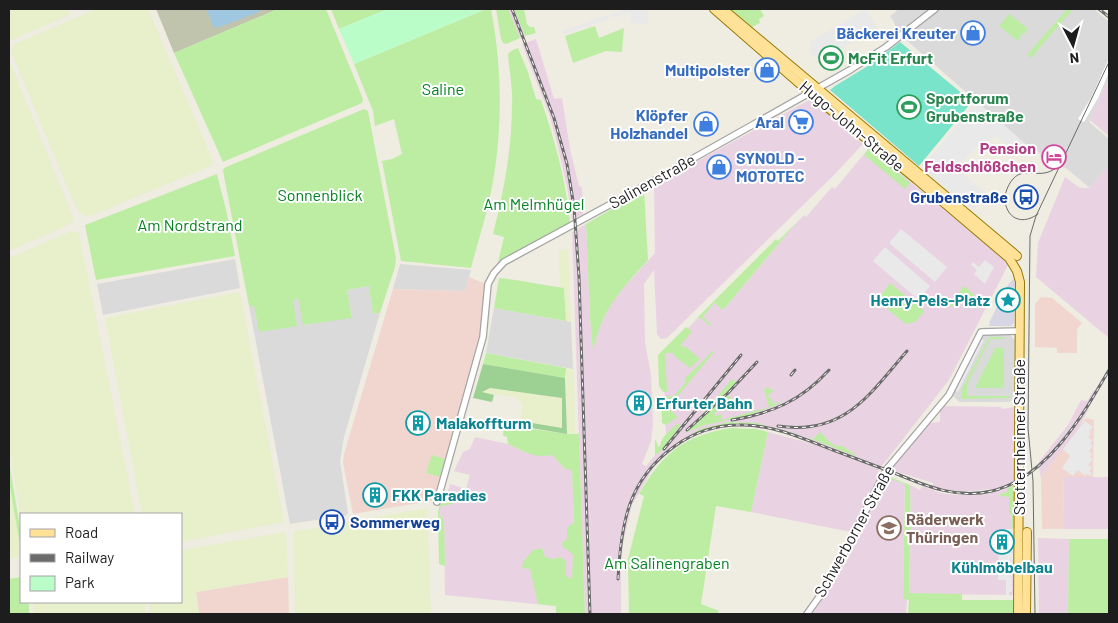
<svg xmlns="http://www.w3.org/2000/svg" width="1118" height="623" viewBox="0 0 1118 623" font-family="Barlow,sans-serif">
<rect width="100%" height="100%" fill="#efece2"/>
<g fill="#dbdada">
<polygon points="899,9 1094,9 1109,22 1109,77 1089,122 1109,139 1109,165 1090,188 1067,169 1029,147 897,32 894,22 890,16"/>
<polygon points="235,259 240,288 103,315 97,284"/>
<polygon points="400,264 471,270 465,291 393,289"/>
<polygon points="369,286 373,314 380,313 344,437 340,461 348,513 347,515 290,524 249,306 254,305 259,331 292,299 298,298 304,325 352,317 347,290"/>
<polygon points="494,308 571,322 573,369 486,353"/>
<polygon points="987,335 1010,335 1016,341 1016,396 1011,401 1007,402 960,402 957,400 953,396 954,392 982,337"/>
</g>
<g fill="#f1d6cf">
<polygon points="469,277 486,284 482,333 434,498 431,501 353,514 343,463 344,454 393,289 465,291"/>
<polygon points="1041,297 1052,298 1082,323 1077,329 1077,353 1057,353 1057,348 1035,347 1035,304"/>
<polygon points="1086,418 1094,420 1093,477 1064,477 1063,523 1065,529 1042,529 1041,479 1043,474"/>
<polygon points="288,577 289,614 199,614 196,592"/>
</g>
<g fill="#e9d3e2">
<polygon points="508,9 514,9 525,36 520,38"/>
<polygon points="536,39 554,99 562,98 570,149 579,186 582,187 583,214 572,220 568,192 557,143 549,114 522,44"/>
<polygon points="1109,77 1109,136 1090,120"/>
<polygon points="811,99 863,144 835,174 667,338 661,339 657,334 654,270 644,284 645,342 651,375 653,425 651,441 642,464 646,466 668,440 666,434 663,351 701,316 703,317 714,303 723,310 797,222 804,215 806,217 832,187 835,189 869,148 1009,263 949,380 882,466 879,466 812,440 763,425 744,423 728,424 710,428 691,435 666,451 650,468 652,470 632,505 621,551 621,614 585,614 572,232 586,224 590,318 593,349 597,332 614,298 655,253 654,185"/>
<polygon points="1109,165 1109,338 1036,277 1038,243 1065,177 1080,188 1090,188"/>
<polygon points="1094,390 1097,392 1078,430 1043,474 1041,479 1038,463 1068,425 1081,400 1087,401"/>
<polygon points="945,406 1001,407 1003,409 1013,407 1015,409 1016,480 1000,487 1000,491 1015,485 1013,529 1006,529 1006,540 1015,539 1013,595 909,594 910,542 911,541 910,485 920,490 922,486 941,493 957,495 979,495 992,493 990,489 964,492 941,489 933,487 933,483 891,470 898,459 929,423 940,422 940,411"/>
<polygon points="768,432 813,444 879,469 878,474 905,484 903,599 907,599 906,614 813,614 845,564 861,534 751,512"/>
<polygon points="475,437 508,444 527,453 552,455 565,469 572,469 576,584 556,606 445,595 444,519 439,515 440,506 453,504 453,497 447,495 450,484 466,489 470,475 454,471 463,452 470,449"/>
<polygon points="1064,477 1109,477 1109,529 1065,529 1063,524"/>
<polygon points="1038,538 1069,539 1068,614 1039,614"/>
</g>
<polygon fill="#c1c4ad" points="156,9 278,9 174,53"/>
<g fill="#e8efcb">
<polygon points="9,9 68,9 70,15 9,41"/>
<polygon points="97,9 148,9 213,161 211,166 93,215 86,216 79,212 73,201 11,51 14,44"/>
<polygon points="9,60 73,217 73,221 64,227 9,251"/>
<polygon points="72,231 79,233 135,514 21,514 21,516 9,450 9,258"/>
<polygon points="568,249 571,322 566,321 564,288 561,288 560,283 559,251"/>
<polygon points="240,292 284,522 181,542 181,514 142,514 105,318"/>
<polygon points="566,368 574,370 575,434 567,434"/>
<polygon points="490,388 562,398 563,428 520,421 523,404 516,397 481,393"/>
<polygon points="9,482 21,550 21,556 9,559"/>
<polygon points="427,508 431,614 295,614 293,532"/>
<polygon points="286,532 288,577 196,592 199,614 149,614 149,602 181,602 181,550"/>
<polygon points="33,602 145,602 145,614 34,614"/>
</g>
<g fill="#bdeda3">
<polygon points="278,9 326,9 363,99 362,103 223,162 174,53"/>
<polygon points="331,9 388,9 339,29"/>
<path d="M486 9H491C502 67 503 128 492 187 487 214 478 241 471 268L401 261 382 161 392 159 402 154 394 119 375 126 373 111 354 64Z"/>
<polygon points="496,9 508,9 520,38 506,44 503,43 501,39"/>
<polygon points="514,9 524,9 527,24 530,27 534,27 536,33 525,36"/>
<polygon points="730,9 760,9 764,16 759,19 760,23 752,27"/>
<polygon points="1067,9 1072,10 1031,58 1027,55"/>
<polygon points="1009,14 1028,29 1024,34 1022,33 1018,41 999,26"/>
<polygon points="595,26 599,38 624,28 622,52 606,51 573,63 565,36"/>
<path d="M518 48 528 72 536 99 541 100C555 140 566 181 570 223L498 262 504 237 493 234C504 191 512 148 512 104 513 87 509 70 508 54L511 51Z"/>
<polygon points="364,109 368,111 396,258 395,267 380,313 373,314 369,286 347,290 352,318 303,325 298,298 293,300 297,326 259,332 254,306 249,306 223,171 224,168"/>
<polygon points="869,148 910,183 905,189 864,155"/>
<polygon points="217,174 227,214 235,256 96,280 85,225"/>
<path d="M644 190 648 260C620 291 602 309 593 351L590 318 586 224Z"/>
<polygon points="797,222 723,310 714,303 703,317 711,324 710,326 701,318 698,318 690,325 776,239 778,241"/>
<path d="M499 278C521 280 542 285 564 288L566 321 494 308Z"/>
<polygon points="890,283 924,311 924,312 915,322 906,324 877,301"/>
<path d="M963 287H966L975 296C966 297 960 304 951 307L950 303Z"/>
<polygon points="686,327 692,331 681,345 684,348 685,346 700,359 690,368 673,355 673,353 665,353 667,391 670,391 663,392 659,386 658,355"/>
<polygon points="989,337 1004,337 1004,339 990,339 967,385 967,396 1010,396 1010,398 962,399 962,389"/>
<polygon points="995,348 1004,348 1004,388 975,388"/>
<path d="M712 351 714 352 668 408 678 417 666 425 662 423 661 397 674 396 686 382 684 380C693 369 704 361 712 351Z"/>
<polygon points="486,353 566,368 565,378 483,364"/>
<polygon points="732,379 737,383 698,419"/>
<polygon points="767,387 774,391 768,395 774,404 779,402 781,403 751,415 705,425 684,433 728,395 733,400 714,414 716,416 721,414 722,420 769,407 764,390"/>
<path d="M728 422 757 423 813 439 820 432 833 445 834 444 838 447 841 445 856 455 855 456C809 438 759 414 710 428 695 432 684 441 672 446L700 429Z"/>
<path d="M678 423 680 425C673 436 667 449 655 455V440H656L658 447 660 446C662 435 670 431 678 423Z"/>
<path d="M504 425 567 434H579L585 614H556V606L538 604 530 569 522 568 523 562 533 550 542 548 545 557 553 559 560 557 566 561V576L572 579 573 555 568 550 563 548 562 543 567 539V527L574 523 572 470 565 469 552 455C535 459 523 451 508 444L507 437 503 436Z"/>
<path d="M730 428 756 429 768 432 751 512 716 506 701 604 719 611 717 614H629L628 559 644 496 639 494C662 454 683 436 730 428Z"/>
<polygon points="432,455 445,459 440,477 426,473"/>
<polygon points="9,461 21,534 21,550 9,482"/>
<polygon points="888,476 910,485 911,542 910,542 909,593 962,594 962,600 1013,600 1013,614 908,614 909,600 903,599 905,484 888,478"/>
<polygon points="1015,485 1015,527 1012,529 1012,514 1009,514 1009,497 1000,496 1000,494 1007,492 1007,488"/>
<polygon points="453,502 453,504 441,506 439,515 444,519 445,566 439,564 438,512 440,504"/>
<polygon points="1069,539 1109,539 1109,614 1068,614"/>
<polygon points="21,577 21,602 29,602 29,614 9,614 9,579"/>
</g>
<polygon fill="#9dd193" points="483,364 565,378 567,434 519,426 520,421 562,428 562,398 490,388 482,392 494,395 492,402 473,398"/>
<polygon fill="#bbfdc9" points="388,9 486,9 354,64 339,29"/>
<polygon fill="#7ae4ca" points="900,42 965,96 964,98 970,104 919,166 830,90 835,86 871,64"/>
<g fill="#e9e9e9">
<polygon points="626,9 647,9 648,13 648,24 631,23 630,12 612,18 611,14"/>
<polygon points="865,9 877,27 855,41 854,39 851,41 851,43 831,56 823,63 809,52 812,45 810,42"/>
<polygon points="607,15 609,19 564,35 562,31"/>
<polygon points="976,102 1029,147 1017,153 996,136 977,147 968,156 961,165 959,171 987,193 973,210 922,168"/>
<polygon points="901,229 947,267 935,282 889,243"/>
<polygon points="885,247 930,286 919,300 873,261"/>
<polygon points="985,260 994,267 985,284 974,274 977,270 971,265 973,262 979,267"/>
<polygon points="981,339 984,340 958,392 954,390"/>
<polygon points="1085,421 1093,427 1089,432 1091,434 1088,437 1092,441 1090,443 1093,446 1089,451 1092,454 1090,457 1093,459 1088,465 1092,468 1089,471 1092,473 1090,476 1087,474 1085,476 1078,470 1073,476 1062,468 1070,456 1063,449"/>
<polygon points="999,545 1013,545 1013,552 1010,552 1013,553 1013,560 1010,560 1013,561 1013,568 1010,568 1012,570 1012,576 1009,576 1012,577 1012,584 1009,584 1012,585 1012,592 1009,592 1009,595 1006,595 1006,580 998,580"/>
</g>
<polygon fill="#d8d6e5" points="1015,277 1014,323 1011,326 989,326 990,321 1008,285"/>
<polygon fill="#9fc8e0" points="206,9 261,9 259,12 225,25 214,28"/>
<polygon fill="#fff" points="1109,58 1109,72 1098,98 1084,122 1078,119 1091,98"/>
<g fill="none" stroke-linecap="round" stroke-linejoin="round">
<g stroke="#a4a4a4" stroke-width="8">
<g id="minor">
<polyline points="437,502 483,337 488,284 494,273 504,262 646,185 850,70 886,47 935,9"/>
<polyline points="807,614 822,593 841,560 886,470 949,395 981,332 1019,331"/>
</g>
</g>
<g stroke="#967900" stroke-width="10">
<g id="major">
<polyline points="714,9 816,98 916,179 1009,258 1017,271 1020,282 1018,614"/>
<polyline points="723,9 1017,256"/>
<polyline points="1026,614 1027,532"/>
</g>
</g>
<use href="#minor" stroke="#fff" stroke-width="5.5"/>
<use href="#major" stroke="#ffe197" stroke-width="8"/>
<g stroke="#6b6b6b" stroke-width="1">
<path d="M1038 214C1012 233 994 201 1013 179 1025 165 1042 182 1058 166"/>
<polyline points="1035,614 1033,481 1028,428 1030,236 1036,216 1109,62"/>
</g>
<g stroke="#6b6b6b" stroke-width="3">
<g id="rail">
<polyline points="512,9 554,118 567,164 574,207 579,277 590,614"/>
<polyline points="1099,9 1109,17"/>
<polyline points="791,375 795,370"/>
<path d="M732 420C772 413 801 401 829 370"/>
<path d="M778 426C844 436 869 395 907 351"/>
<polyline points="687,430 728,393 757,362"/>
<polyline points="664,449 741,355"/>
<path d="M618 579C621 525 627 480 675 446 693 433 716 425 739 425 771 424 804 439 833 450 854 458 876 466 897 474 928 487 958 499 992 491 1047 478 1083 415 1109 370"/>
</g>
</g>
<use href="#rail" stroke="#fff" stroke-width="1" stroke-dasharray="4" stroke-linecap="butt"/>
</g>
<defs>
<g id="shop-ring" transform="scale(1.25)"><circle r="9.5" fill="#fff" stroke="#3f7fe0" stroke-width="1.5"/><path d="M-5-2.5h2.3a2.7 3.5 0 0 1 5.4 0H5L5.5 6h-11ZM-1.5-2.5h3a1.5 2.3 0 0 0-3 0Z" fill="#3f7fe0"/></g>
<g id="stadium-ring" transform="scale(1.25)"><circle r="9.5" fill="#fff" stroke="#2e9e5b" stroke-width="1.5"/><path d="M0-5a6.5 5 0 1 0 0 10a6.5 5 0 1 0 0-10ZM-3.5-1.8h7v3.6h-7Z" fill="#2e9e5b"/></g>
<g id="supermarket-ring" transform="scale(1.25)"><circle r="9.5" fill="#fff" stroke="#3f7fe0" stroke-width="1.5"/><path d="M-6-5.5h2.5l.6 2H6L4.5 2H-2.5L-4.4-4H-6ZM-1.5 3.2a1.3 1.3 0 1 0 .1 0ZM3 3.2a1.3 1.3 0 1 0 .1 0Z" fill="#3f7fe0"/></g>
<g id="hotel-ring" transform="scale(1.25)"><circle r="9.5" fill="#fff" stroke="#d1479c" stroke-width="1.5"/><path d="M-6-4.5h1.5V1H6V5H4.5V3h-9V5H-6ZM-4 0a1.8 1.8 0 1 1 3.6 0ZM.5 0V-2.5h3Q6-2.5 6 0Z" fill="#d1479c"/></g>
<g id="bus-ring" transform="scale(1.25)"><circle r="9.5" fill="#fff" stroke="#1a4fb4" stroke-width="1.5"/><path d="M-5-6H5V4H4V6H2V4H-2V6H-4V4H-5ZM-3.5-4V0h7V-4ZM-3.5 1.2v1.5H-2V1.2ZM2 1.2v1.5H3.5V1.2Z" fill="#1a4fb4"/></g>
<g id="sight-ring" transform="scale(1.25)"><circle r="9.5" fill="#fff" stroke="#0f9aa8" stroke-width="1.5"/><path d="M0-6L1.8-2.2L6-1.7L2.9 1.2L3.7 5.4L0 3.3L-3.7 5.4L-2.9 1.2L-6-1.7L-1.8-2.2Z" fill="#0f9aa8"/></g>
<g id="building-ring" transform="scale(1.25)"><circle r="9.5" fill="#fff" stroke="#0f9aa8" stroke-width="1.5"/><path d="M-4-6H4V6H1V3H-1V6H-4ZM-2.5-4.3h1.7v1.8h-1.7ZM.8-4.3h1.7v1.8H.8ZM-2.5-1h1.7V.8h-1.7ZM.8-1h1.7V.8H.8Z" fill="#0f9aa8"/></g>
<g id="university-ring" transform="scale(1.25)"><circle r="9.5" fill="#fff" stroke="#8d6e63" stroke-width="1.5"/><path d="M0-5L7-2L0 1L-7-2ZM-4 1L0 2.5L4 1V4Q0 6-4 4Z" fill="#8d6e63"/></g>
</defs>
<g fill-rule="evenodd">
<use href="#shop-ring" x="973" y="33"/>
<use href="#stadium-ring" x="831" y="58"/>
<use href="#shop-ring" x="767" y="70"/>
<use href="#stadium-ring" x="909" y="107"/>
<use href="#supermarket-ring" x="801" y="122"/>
<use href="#shop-ring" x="706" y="124"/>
<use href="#hotel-ring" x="1054" y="157"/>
<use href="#shop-ring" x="719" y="167"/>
<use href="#bus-ring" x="1026" y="197"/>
<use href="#sight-ring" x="1008" y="300"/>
<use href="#building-ring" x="639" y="403"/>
<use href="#building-ring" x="418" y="423"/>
<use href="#building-ring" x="375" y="495"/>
<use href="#bus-ring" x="332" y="522"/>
<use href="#university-ring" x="889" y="528"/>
<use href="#building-ring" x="1002" y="542"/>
</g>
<g text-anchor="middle" stroke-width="4" stroke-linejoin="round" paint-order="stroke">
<g font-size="16" font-weight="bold" fill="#366cbe" stroke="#fff" text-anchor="end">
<text x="956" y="39">Bäckerei Kreuter</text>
<text x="750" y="76">Multipolster</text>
<text x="688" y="121">Klöpfer<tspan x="688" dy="18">Holzhandel</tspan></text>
<text x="784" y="128">Aral</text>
<text x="736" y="164" text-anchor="start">SYNOLD -<tspan x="736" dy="18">MOTOTEC</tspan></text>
</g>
<g font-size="16" font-weight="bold" fill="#27864d" stroke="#fff" text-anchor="start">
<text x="848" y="64">McFit Erfurt</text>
<text x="926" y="104">Sportforum<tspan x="926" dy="18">Grubenstraße</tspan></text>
</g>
<g font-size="16" fill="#048220" stroke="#fff">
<text x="443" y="95">Saline</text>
<text x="320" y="201">Sonnenblick</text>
<text x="534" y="210">Am Melmhügel</text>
<text x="190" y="231">Am Nordstrand</text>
<text x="667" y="569">Am Salinengraben</text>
</g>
<g font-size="16" fill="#1d1d1d" stroke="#fff">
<text transform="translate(852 126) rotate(40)" y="6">Hugo-John-Straße</text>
<text transform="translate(652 181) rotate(-29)" y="6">Salinenstraße</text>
<text transform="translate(1019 437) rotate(-90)" y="6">Stotternheimer Straße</text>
<text transform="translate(854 531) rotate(-61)" y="6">Schwerborner Straße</text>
</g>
<g font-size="16" font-weight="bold" fill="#b23c85" stroke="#fff" text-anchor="end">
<text x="1036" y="154">Pension<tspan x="1036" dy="18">Feldschlößchen</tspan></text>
</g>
<g font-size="16" font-weight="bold" fill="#164399" stroke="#fff" text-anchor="end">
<text x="1008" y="203">Grubenstraße</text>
<text x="350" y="528" text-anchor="start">Sommerweg</text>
</g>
<g font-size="16" font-weight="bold" fill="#0d838f" stroke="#fff" text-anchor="start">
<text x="990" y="306" text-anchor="end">Henry-Pels-Platz</text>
<text x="656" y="409">Erfurter Bahn</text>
<text x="436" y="429">Malakoffturm</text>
<text x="392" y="501">FKK Paradies</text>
<text x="1002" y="573" text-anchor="middle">Kühlmöbelbau</text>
</g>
<g font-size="16" font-weight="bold" fill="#785e54" stroke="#fff" text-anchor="start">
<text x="906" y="525">Räderwerk<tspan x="906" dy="18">Thüringen</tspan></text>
</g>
</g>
<rect width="1118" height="623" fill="none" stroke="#1d1d1d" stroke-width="20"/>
<rect x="20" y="513" width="162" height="90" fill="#ffffff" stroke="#a5a5a5"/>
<rect x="30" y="529" width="25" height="8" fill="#ffe197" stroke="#a5a5a5"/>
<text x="65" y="538" font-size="15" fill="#1d1d1d">Road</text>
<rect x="30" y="554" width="25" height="8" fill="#6b6b6b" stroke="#a5a5a5"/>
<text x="65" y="563" font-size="15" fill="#1d1d1d">Railway</text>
<rect x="30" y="576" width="25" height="15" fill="#bbfdc9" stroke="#a5a5a5"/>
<text x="65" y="588" font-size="15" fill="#1d1d1d">Park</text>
<g transform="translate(1073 45) rotate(174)" stroke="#ffffff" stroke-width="4" paint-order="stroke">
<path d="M0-4L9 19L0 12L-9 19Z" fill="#1d1d1d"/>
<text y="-8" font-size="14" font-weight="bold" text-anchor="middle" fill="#1d1d1d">N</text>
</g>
</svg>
